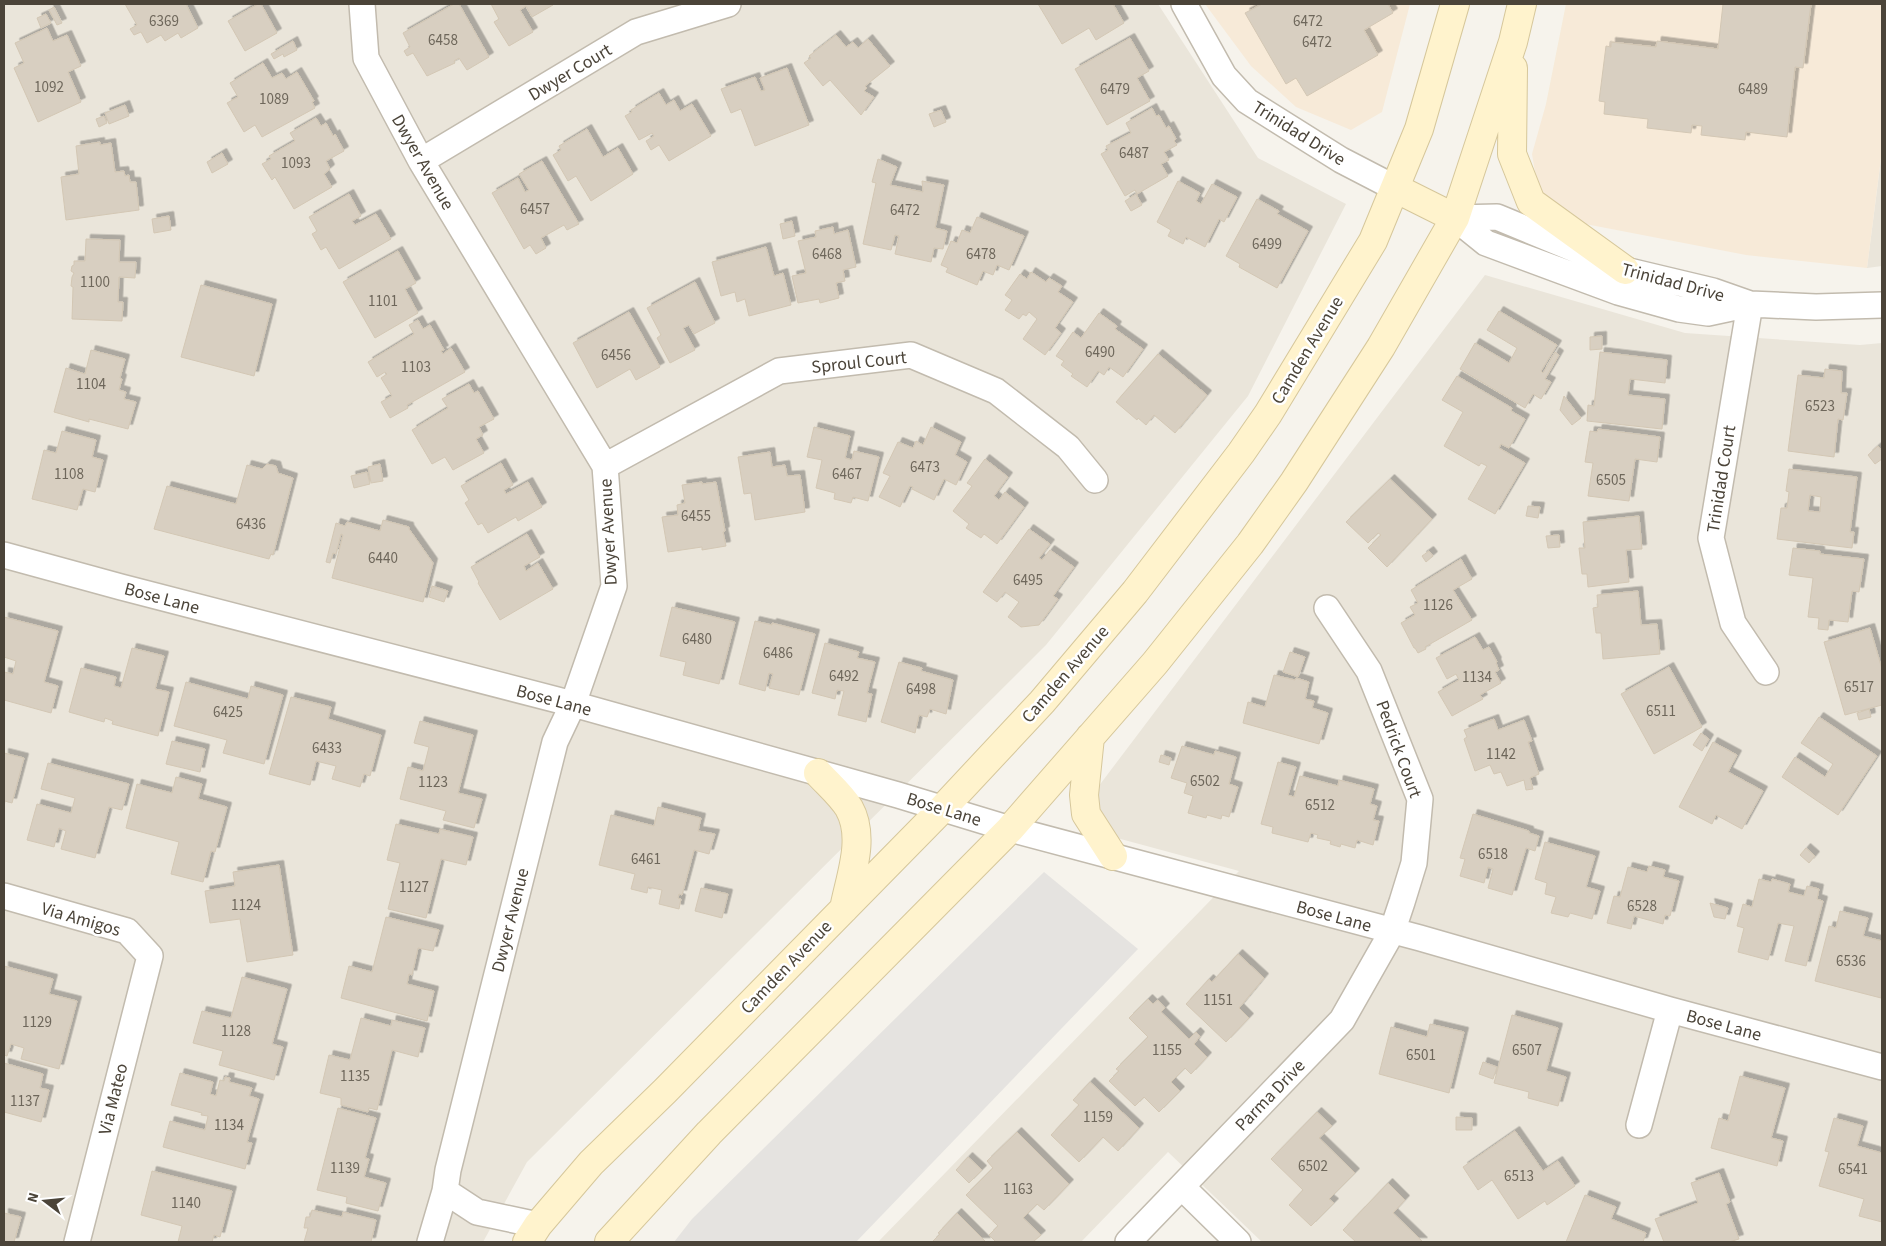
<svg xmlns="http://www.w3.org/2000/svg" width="1886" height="1246" viewBox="0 0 1886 1246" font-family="'Source Sans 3',sans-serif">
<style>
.residential{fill:#eae5da}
.commercial{fill:#f7ead8}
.parking{fill:#e5e3e0}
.building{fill:#d8cfc1;stroke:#d3c7b4;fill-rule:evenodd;filter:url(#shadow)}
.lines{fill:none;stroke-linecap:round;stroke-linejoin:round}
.minor-casing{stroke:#c2bbae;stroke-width:28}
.secondary-casing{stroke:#d6c79b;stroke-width:30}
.minor{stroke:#fff;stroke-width:25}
.secondary{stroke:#fff3cd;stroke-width:28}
.labels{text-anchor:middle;stroke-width:5;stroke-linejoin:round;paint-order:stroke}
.number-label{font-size:15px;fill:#6e675b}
.street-label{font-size:18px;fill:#4b4439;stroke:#fff}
</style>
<defs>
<filter id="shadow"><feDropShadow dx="4.5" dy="-4.5" stdDeviation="0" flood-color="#0004"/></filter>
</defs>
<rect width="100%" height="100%" fill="#f6f3ec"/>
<path class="residential" d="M4,4H1158L1258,158L1346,204L1248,396L1046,645L527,1162L483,1242H4Z
M1882,151V266L1867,268Z
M1485,275L1685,333L1860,345L1882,343V1242H1262L1168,1152L1081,1242H878L1239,871L1117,838L1092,795Z"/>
<path class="commercial" d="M1205,4H1410L1382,112L1351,130L1296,107L1251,66Z
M1566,4H1882V150L1867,268L1746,255L1575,222L1539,196L1532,154L1546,104Z"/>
<path class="parking" d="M1044,872L1138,949L856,1242H674L692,1219Z"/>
<path class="building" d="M125,4H186L198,28L181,38L178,33L165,41L161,35L147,43L141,32L134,35L130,29L137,25Z
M258,4H261L277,33L245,51L228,21Z
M454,4H459L489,57L467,70L459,58L454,61L455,63L427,76L413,53L407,56L404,51L410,47L403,33Z
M491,4H553V5L532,17L526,6L520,10L533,32L509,46L494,22L499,19Z
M1038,4H1113L1124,23L1096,40L1089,28L1062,44Z
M1262,4H1388L1393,13L1364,30L1378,55L1307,96L1296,78L1286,84L1245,13Z
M1723,4H1811L1803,68L1795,67L1787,137L1746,132L1745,140L1701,135L1702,126L1692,125L1691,133L1647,128L1648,119L1604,114L1605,102L1599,101L1606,46L1611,47V42L1656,47L1657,41L1718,49Z
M54,7L62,23L57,25L49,10Z
M46,14L51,23L41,28L37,18Z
M47,28L53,41L67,35L81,66L68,72L81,102L38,122L14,68L24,63L15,43Z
M836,35L846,47L853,42L858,48L868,39L890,66L865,86L867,88L864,91L874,97L861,115L830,80L823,86L804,63L811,58L809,56Z
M1130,38L1149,71L1137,78L1150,101L1107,125L1075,69Z
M293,41L297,50L284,57L283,54L274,59L271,54Z
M263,63L272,78L282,73L286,79L297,72L314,101L312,102L315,108L262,137L255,125L244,132L227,103L238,97L230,83Z
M787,68L809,125L755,146L741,109L731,113L721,89L755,77L761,91L765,90L760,78Z
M659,93L666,105L674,100L680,111L692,104L711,136L669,161L659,145L651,150L646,141L654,136L652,133L639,140L625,116L632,112L631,110Z
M125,105L129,116L109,124L105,113Z
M1152,108L1156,116L1159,115L1166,128L1169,126L1176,139L1174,141L1177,145L1164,152L1169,160L1161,164L1168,176L1137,194L1135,190L1125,196L1101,154L1108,150L1106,146L1131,133L1126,123Z
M941,110L946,122L934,127L929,114Z
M104,116L107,123L99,127L96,119Z
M316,118L321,126L326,123L333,136L335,134L344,151L326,161L330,169L324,174L332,187L294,209L275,177L272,180L262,164L271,159L269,156L295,141L290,133Z
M587,129L603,157L618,148L633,174L591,201L576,176L568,181L553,155L561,150L559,146Z
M100,142V145L111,143L115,172L124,171L125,176L129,175L130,182H136L139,210L66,220L61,177L79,174L76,146Z
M222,153L228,164L212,173L207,162Z
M878,159L897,167L890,185L923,192L922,181L944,185L935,228L947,231L943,249L934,248L931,262L895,254L899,236L895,235L891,250L863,244L876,183L872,182Z
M542,161L579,224L567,230L564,225L541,238L546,248L536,254L530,245L524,249L492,193L518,178L525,192L529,190L519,174Z
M1178,181L1200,193L1196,201L1201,204L1212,184L1237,197L1224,222L1219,219L1205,247L1186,237L1183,244L1168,236L1171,230L1157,222Z
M349,194L361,216L352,221L355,225L376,214L391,239L339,269L326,247L321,250L312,234L317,231L309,217Z
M1136,194L1142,205L1131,211L1125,201Z
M1257,199L1279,211L1277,214L1308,231L1277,288L1239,267L1240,264L1226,256Z
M169,216L171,230L154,233L152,219Z
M977,217L1024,236L1009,270L997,265L993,275L983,271L977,285L946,272L948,268L941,265L951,241L957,243L962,230L970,233Z
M792,221L795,236L783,239L780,224Z
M833,227L834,234L848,230L856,267L843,270L845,281L836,283L839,298L820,303L819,299L798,303L792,276L806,273L798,241L816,237L815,231Z
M86,239L120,240L119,262H136L135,278L119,277L118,302H123L122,321L72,319L73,287L71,286L72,277L74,273L71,271L72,266L74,265V261H85Z
M766,247L774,276L783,273L791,305L749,316L745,299L737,302L735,292L721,296L712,262Z
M398,251L416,283L405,289L418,313L375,338L343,282Z
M1031,272L1046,282L1049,278L1062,286L1058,292L1073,302L1055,328L1061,333L1045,355L1023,339L1037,319L1029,312L1026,316L1023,314L1019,319L1005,310L1012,300L1005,295L1020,274L1027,279Z
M695,282L715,323L694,334L689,325L683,328L695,350L670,363L657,338L661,335L647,308Z
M201,285L272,304L254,376L181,357Z
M1499,311L1557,345L1541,371L1543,373L1555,352L1559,355L1545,379L1551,382L1541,399L1533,394L1525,408L1460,369L1475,343L1509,363L1517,348L1487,330Z
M629,312L660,367L636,380L630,369L597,388L573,343Z
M1099,313L1117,326L1115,329L1143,349L1123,377L1109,367L1104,375L1098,371L1087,387L1071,376L1073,374L1061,365L1064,361L1056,356L1073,332L1081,338Z
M418,320L423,329L430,325L444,350L441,351L443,354L451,348L465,372L407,405L408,408L390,418L381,402L392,396L381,378L387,374L385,372L377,377L368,362L414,334L409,325Z
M1602,336V349L1590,350V337Z
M91,350L125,359L120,378L122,379L119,390L126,392L124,399L136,402L128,429L89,419V422L54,412L66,368L85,374Z
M1600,352L1667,360L1665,383L1630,379L1628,395L1665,399L1662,429L1587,421L1588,405L1594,406Z
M1158,354L1207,395L1175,433L1154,415L1146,425L1138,418L1137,420L1116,402Z
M1825,369L1842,371L1841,393H1847L1843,420L1838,419L1834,457L1788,451L1798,375L1824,378Z
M1457,376L1512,408L1511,411L1525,419L1509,448L1501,444L1499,448L1525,463L1495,514L1468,499L1487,466L1481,463L1479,466L1444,446L1463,412L1442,400Z
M469,384L474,393L478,391L494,419L479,427L483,435L476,439L484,453L453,470L445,457L432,464L412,430L448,408L442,399Z
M1564,396L1581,418L1572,425L1560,410Z
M814,427L850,436L845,458L852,460L854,451L879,457L868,501L853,497L851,503L834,499L835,493L816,488L822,460L807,457Z
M931,427L961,442L955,455L967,462L956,485L944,479L934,500L912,489L913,487L910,486L900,507L879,497L890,476L883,473L898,442L913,448L916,441L923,445Z
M1598,429L1660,437L1657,462L1635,459L1629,501L1588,496L1593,463L1585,462L1590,431L1597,432Z
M62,431L96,440L92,457L103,460L95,492L83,489L77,510L32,499L44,450L56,453Z
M1878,446L1882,451V459L1875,464L1868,455Z
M770,452L772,467L785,465L787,476L800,475L805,512L755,520L751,493L744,494L738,457Z
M985,459L1008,477L994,496L999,500L1005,492L1024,507L997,544L984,534L981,538L966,528L969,524L953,511L972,486L967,483Z
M501,463L513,485L504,490L506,494L528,482L542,507L518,521L516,517L488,533L482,523L478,525L465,503L469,500L461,486Z
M267,464L276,466L278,473L293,478L273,555L271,554L269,559L154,529L167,486L236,504L247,465L262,469Z
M380,464L383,481L371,483L368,467Z
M1789,469L1857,477L1850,532H1854L1852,548L1777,539L1781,508H1787L1789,492L1786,491ZM1810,495L1821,497L1820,512L1808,511Z
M367,472L370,484L354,488L351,476Z
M1390,479L1432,519L1387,567L1368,548L1381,535L1378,533L1368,543L1346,522Z
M702,482V484L716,482L725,531L723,532L726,546L702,550V547L668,552L662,517L678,515L677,505L685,503L682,485Z
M1528,506L1540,507L1538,518L1526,516Z
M1639,516L1642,549L1626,550L1629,582L1588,587L1587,574H1582L1579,548H1585L1583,522Z
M383,520L409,527V529L433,563L423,602L332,578L343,535L341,534L336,554L333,553L330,563L326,562L336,523L345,526L347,522L380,531Z
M1029,529L1050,544L1039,558L1042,560L1050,550L1074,567L1053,596L1058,599L1039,625L1021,627L1008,617L1019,602L1005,592L997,602L983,592Z
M527,534L540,557L524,566L526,571L538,563L553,589L500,620L478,583L479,582L471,567Z
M1559,535L1560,547L1548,548L1546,536Z
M1793,548L1820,551V554L1864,559L1859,592L1852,591L1848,622L1829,620L1828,630L1818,629L1819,618L1808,617L1813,578L1789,575Z
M1429,551L1433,556L1426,562L1422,556Z
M1461,559L1472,579L1453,590L1472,620L1425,647L1426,649L1418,653L1415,648H1414L1401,623L1415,615L1410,607L1418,603L1411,590Z
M432,586L448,591L444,602L429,597Z
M1638,591L1641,625L1657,624L1660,654L1603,659L1601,633H1596L1593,608L1598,607L1597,595Z
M672,607L735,622L719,684L683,675L686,662L660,656Z
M4,617L58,631L44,682L58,686L51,713L4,700V672L13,674L16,661L4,657Z
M755,621L772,625V623L815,634L799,695L769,688L773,674L769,673L765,691L739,684Z
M1870,628L1882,669V705L1845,715L1824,642Z
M1475,637L1483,650L1489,647L1497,662L1496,663L1499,670L1495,672L1501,683L1480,695L1483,699L1452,716L1438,692L1459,680L1456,674L1447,679L1436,658Z
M825,643L859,652L857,658L875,662L867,693L872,694L866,722L838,715L844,691L837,690L835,699L812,693Z
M132,648L164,656L155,689L169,692L158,736L112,724L113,721L105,718L104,722L69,712L81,668L116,677L114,686L121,688Z
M1290,652L1305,657L1298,677L1283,672Z
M899,662L922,668L921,671L953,680L946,714L930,709L927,717L919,715L915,733L881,722Z
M1669,667L1702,727L1654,754L1621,694Z
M1274,675L1295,680L1296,678L1309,682L1305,699L1314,701L1312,708L1328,713L1319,744L1243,723L1248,702L1265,707Z
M186,682L248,699L251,686L283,695L264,764L223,753L227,740L174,726Z
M291,697L331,707L328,719L381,735L370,776L364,774L360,787L332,779L336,766L316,761L310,785L269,774Z
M1869,709L1871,717L1859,720L1857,713Z
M1819,717L1877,756L1838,815L1782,777L1795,757L1825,777L1833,764L1801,743Z
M1494,719L1498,730L1524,720L1532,741L1528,742L1539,774L1530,778L1533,789L1526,790L1524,780L1507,786L1501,772L1494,774L1490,765L1475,771L1464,739L1467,737L1464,730Z
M420,721L473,735L458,793L482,799L474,828L443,820L446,811L400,799L408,767L423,771L429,747L414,743Z
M1701,733L1709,739L1702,751L1693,745Z
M172,741L205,749L200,772L166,764Z
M1713,742L1737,755L1728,772L1763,791L1742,829L1716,815L1712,824L1679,807Z
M1182,746L1214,755L1215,751L1236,757L1229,784L1238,787L1229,817L1222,815L1221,819L1207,815L1206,818L1188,813L1193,796L1184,793L1187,783L1171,778Z
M4,753L24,758L12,803L5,801L4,807Z
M1161,755L1171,758L1169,765L1159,762Z
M1278,762L1296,767L1288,795L1294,797L1300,776L1338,786L1339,780L1374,789L1370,804L1377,806L1373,820L1379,821L1373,845L1357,840L1355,848L1341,844L1340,847L1330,844L1331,841L1317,838L1318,835L1311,833L1308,842L1272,833L1273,827L1261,824Z
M48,763L129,784L122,810L109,807L95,858L61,849L66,831L59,828L54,847L27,840L37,804L71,813L75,798L41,789Z
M176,777L202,784L198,799L227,807L215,852L211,851L203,882L171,874L179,842L126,828L137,784L172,793Z
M658,807L701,818L698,831L715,834L709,854L694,850L682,895L679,894L678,898L681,899L679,909L659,904L662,890L648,887L647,893L631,889L635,874L599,865L611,815L654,826Z
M1473,814L1529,831V833L1539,836L1535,851L1526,848L1512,895L1488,888L1493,869L1488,867L1484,883L1460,876L1465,859L1460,858Z
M396,824L439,834L440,829L473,837L466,865L441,859L426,918L388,909L400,863L387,860Z
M1545,842L1595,856L1586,887L1600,891L1592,919L1570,913L1568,917L1551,913L1556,897L1545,894L1547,883L1535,879Z
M1806,848L1815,856L1809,863L1800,855Z
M279,865L293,955L247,962L240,919L210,923L205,891L235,886L233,872Z
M1649,866L1665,870L1663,877L1679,881L1670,916L1665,915L1663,924L1634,916L1631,929L1607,923L1614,896L1620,897L1628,867L1647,872Z
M1759,879L1771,882L1772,879L1790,884L1788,892L1804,896L1807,886L1819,889L1817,899L1823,901L1806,966L1785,961L1794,926L1778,923L1768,960L1738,952L1744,928L1737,926L1743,904L1752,907Z
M701,888L728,894L722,918L695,911Z
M1710,903L1728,908L1725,919L1714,917Z
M1840,911L1868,918L1863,936L1882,941V992L1881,998L1815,981L1829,926L1836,928Z
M386,917L439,930L433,951L418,948L412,975L409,974L407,984L434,991L427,1021L341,998L349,966L372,972Z
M1238,954L1264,978L1239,1008L1249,1018L1226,1042L1186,1004L1209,979L1212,982Z
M4,966L53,979L49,994L77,1001L59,1069L21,1059L24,1048L11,1044L7,1056L4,1055Z
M242,977L287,989L272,1044L283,1047L274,1080L219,1065L223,1051L193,1043L202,1011L231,1018Z
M1148,999L1153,1004L1158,1000L1165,1008L1161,1012L1189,1039L1196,1032L1200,1036L1194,1044L1207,1057L1191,1074L1185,1068L1171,1082L1180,1091L1159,1112L1144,1097L1135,1106L1109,1081L1119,1071L1116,1069L1148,1037L1129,1018Z
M1512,1015L1558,1028L1546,1071L1566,1077L1558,1106L1528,1098L1529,1092L1494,1083Z
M361,1018L391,1026L392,1020L425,1028L418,1057L392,1050L377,1110L369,1108L368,1112L341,1105V1098L320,1093L329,1055L350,1060Z
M1430,1024L1464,1032L1449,1093L1379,1074L1391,1027L1427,1037Z
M1483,1062L1497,1067L1493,1079L1479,1074Z
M4,1063L43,1074L40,1088L49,1090L41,1122L4,1112Z
M180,1073L213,1082L210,1094L216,1096L220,1080L224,1081L225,1077L230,1078L229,1082L252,1088L249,1096L259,1099L247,1142L252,1143L245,1169L163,1147L170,1121L205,1130L208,1116L201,1115L202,1113L171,1105Z
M1740,1076L1785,1088L1771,1138L1783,1141L1777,1166L1711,1148L1719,1118L1728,1121Z
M1090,1082L1139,1128L1118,1151L1103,1137L1079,1162L1051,1135L1079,1105L1073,1100Z
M338,1108L376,1118L365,1158L369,1159L364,1177L386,1183L378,1211L346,1203L347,1197L317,1190Z
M1317,1112L1332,1126L1319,1138L1355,1173L1329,1199L1334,1203L1311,1226L1289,1205L1303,1190L1271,1159Z
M1456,1117L1472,1118V1130H1456Z
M1834,1118L1863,1126L1857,1146L1882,1153V1222L1859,1216L1864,1199L1819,1186L1829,1152L1825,1151Z
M1515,1131L1543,1171L1558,1161L1575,1186L1547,1205L1545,1201L1518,1219L1492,1180L1478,1190L1463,1167Z
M1017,1132L1069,1184L1044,1210L1037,1204L1023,1218L1041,1235L1033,1242H996L989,1235L998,1226L966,1195L993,1168L987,1161Z
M968,1157L982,1170L969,1183L956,1170Z
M152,1171L232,1191L220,1237L214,1235L212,1242H178L182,1226L141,1215Z
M1719,1173L1730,1202L1726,1204L1739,1239L1729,1242H1664L1655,1219L1698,1203L1691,1183Z
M1388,1183L1405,1200L1393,1213L1423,1242H1356L1343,1230Z
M1585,1195L1616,1207L1611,1219L1646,1233L1643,1242H1566Z
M312,1210L342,1217L343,1212L376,1220L371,1242H304L308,1228H304L306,1217H310Z
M4,1213L21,1217L14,1242H4Z
M957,1213L986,1242H932L940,1234L938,1233Z"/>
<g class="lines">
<g class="minor-casing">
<path id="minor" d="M362,4L366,58L421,161L605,466L614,586L573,704L555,742L448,1170L445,1191L430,1242
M1184,4L1224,76L1247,101L1341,160L1395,188
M421,161L636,32L728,4
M1455,218L1486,243L1618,292L1679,309L1708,313L1750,304L1816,307L1882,305
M1455,218L1497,217L1625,270L1713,291L1750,304
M1750,304L1711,538L1733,623L1766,672
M605,466L779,371L911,355L996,391L1068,447L1095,480
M4,555L121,587L573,704L898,795L1010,829L1420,938L1670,1010L1882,1067
M4,896L127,931L150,956L77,1242
M1639,1125L1670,1010
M1182,1187L1238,1242
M445,1191L477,1212L538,1225
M1128,1242L1342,1020L1392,932L1402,902L1414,863L1420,799L1369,671L1327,608"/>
</g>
<g class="secondary-casing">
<path id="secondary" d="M1513,68L1512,154L1531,202L1625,270
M1395,188L1455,218
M1090,737L1084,795L1086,814L1113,856
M818,773C828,784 841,795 849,808C866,838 850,877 844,909
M527,1242L538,1225L591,1163L665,1091L943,808L1042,702L1135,592L1241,453L1268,414L1373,241L1419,129L1455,4
M609,1242L709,1133L1010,829L1155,663L1250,544L1294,482L1381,347L1455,218L1513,42L1522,4"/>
</g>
<use href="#minor" class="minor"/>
<use href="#secondary" class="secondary"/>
</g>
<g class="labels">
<g class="number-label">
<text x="164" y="26">6369</text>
<text x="1308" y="26">6472</text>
<text x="443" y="45">6458</text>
<text x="1317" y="47">6472</text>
<text x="49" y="92">1092</text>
<text x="1115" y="94">6479</text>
<text x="1753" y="94">6489</text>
<text x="274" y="104">1089</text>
<text x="1134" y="158">6487</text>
<text x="296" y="168">1093</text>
<text x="535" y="214">6457</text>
<text x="905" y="215">6472</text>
<text x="1267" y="249">6499</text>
<text x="827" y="259">6468</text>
<text x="981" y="259">6478</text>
<text x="95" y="287">1100</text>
<text x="383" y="306">1101</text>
<text x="1100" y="357">6490</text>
<text x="616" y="360">6456</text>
<text x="416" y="372">1103</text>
<text x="91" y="389">1104</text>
<text x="1820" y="411">6523</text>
<text x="925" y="472">6473</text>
<text x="69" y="479">1108</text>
<text x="847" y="479">6467</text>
<text x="1611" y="485">6505</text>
<text x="696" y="521">6455</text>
<text x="251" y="529">6436</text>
<text x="383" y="563">6440</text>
<text x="1028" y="585">6495</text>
<text x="1438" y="610">1126</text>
<text x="697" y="644">6480</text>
<text x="778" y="658">6486</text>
<text x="844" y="681">6492</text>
<text x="1477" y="682">1134</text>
<text x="1859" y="692">6517</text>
<text x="921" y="694">6498</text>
<text x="1661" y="716">6511</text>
<text x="228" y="717">6425</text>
<text x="327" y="753">6433</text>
<text x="1501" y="759">1142</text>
<text x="1205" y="786">6502</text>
<text x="433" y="787">1123</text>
<text x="1320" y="810">6512</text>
<text x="1493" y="859">6518</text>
<text x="646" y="864">6461</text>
<text x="414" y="892">1127</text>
<text x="246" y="910">1124</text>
<text x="1642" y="911">6528</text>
<text x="1851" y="966">6536</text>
<text x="1218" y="1005">1151</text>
<text x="37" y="1027">1129</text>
<text x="236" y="1036">1128</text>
<text x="1167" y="1055">1155</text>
<text x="1527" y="1055">6507</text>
<text x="1421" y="1060">6501</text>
<text x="355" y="1081">1135</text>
<text x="25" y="1106">1137</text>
<text x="1098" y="1122">1159</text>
<text x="229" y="1130">1134</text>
<text x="1313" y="1171">6502</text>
<text x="345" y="1173">1139</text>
<text x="1853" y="1174">6541</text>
<text x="1519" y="1181">6513</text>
<text x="1018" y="1194">1163</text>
<text x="186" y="1208">1140</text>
</g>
<g class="street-label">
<text transform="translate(570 72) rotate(-31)" y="6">Dwyer Court</text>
<text transform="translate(1299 133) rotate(32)" y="6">Trinidad Drive</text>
<text transform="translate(423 162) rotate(60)" y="6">Dwyer Avenue</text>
<text transform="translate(1673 282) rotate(15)" y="6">Trinidad Drive</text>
<text transform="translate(1307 350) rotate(-59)" y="6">Camden Avenue</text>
<text transform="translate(859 362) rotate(-6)" y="6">Sproul Court</text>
<text transform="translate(1721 479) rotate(-81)" y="6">Trinidad Court</text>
<text transform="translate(608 532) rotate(-93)" y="6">Dwyer Avenue</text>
<text transform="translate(162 598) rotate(15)" y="6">Bose Lane</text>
<text transform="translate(1065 674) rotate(-49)" y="6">Camden Avenue</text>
<text transform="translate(554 700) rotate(15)" y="6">Bose Lane</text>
<text transform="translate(1399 749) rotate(70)" y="6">Pedrick Court</text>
<text transform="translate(944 809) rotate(17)" y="6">Bose Lane</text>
<text transform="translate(1334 916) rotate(15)" y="6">Bose Lane</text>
<text transform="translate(81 919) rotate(16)" y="6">Via Amigos</text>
<text transform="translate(510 920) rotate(-76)" y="6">Dwyer Avenue</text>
<text transform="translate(786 967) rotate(-46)" y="6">Camden Avenue</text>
<text transform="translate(1724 1025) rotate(15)" y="6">Bose Lane</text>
<text transform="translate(1270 1095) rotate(-46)" y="6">Parma Drive</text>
<text transform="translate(113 1099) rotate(-76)" y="6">Via Mateo</text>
</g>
</g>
<rect width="1886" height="1246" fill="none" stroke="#4b4439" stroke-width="10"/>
<g transform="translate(45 1201) rotate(286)" stroke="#ffffff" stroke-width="4" paint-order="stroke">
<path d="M0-4L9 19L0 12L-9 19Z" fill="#4b4439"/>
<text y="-8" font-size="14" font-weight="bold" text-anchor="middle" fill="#4b4439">N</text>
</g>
</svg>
